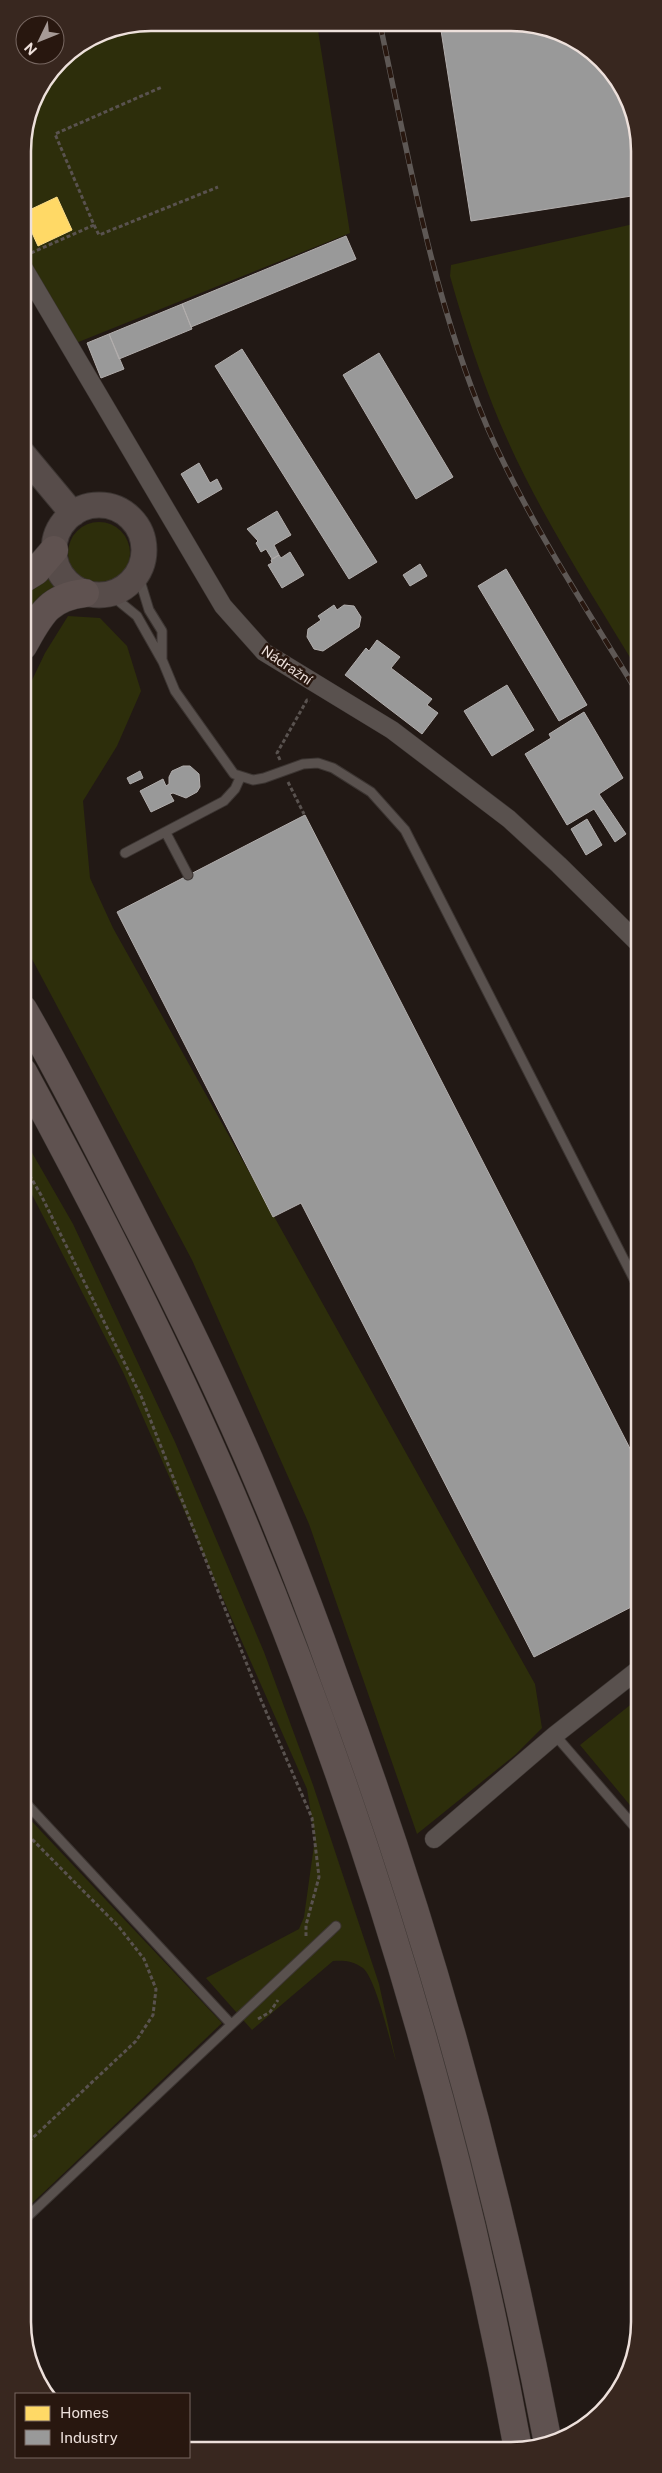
<svg xmlns="http://www.w3.org/2000/svg" width="662" height="2473" viewBox="0 0 662 2473" font-family="'Public Sans',sans-serif">
<style>
.green{fill:#2d2e0b}
.homes{fill:#ffd966;stroke:#fadb89}
.industry{fill:#999;stroke:#b2aead}
.lines{fill:none;stroke-linecap:round;stroke-linejoin:round}
.lane-casing{stroke:#3c3532;stroke-width:11}
.street-casing{stroke:#3c3532;stroke-width:19}
.secondary-casing{stroke:#3c3532;stroke-width:27}
.highway-casing{stroke:#3c3532;stroke-width:29}
.path{stroke:#59524f;stroke-width:3;stroke-dasharray:4 2.5;stroke-linecap:butt}
.lane{stroke:#59514e;stroke-width:9}
.street{stroke:#59514e;stroke-width:18}
.secondary{stroke:#574c4a;stroke-width:25}
.highway{stroke:#5f5250;stroke-width:28}
.rail-casing{stroke:#5e5855;stroke-width:5.5}
.rail{stroke:#28170f;stroke-width:4;stroke-dasharray:11;stroke-linecap:butt}
.labels{text-anchor:middle;stroke-width:5;stroke-linejoin:round;paint-order:stroke}
.street-label{font-size:14px;fill:#ede0db;stroke:#28170f}
.rim{fill:none;stroke:#ede0db;stroke-width:2.5}
</style>
<rect width="100%" height="100%" fill="#221915"/>
<path class="green" d="M151,23L317,24L350,233L76,343L23,252V143L32,102L60,60L102,32Z
M638,223L639,672C590,591 537,510 500,423C480,375 464,326 450,276L451,265Z
M68 553a31 31 0 1 1 62 0a31 31 0 1 1-62 0Z
M48,578L56,589L37,603L23,618V594Z
M68,616L100,618L127,646L141,691L117,746L83,801L90,878L113,928L535,1684L542,1728L515,1755L417,1834L309,1524L192,1260L23,942V699L45,653Z
M23,1137L73,1224L175,1442L264,1652L313,1785L379,1984L396,2061C390,2042 376,1979 363,1968C353,1961 344,1960 333,1961L252,2030L206,1978L299,1929L304,1917L315,1838L307,1789L123,1372L23,1177Z
M639,1698V1816L580,1745Z
M23,1812L222,2023L24,2211Z"/>
<path class="homes" d="M57,197L72,230L38,246L23,213Z"/>
<path class="industry" d="M440,24L536,25L602,60L626,95L638,134V195L471,221Z
M346,236L356,259L191,327L182,304Z
M182,304L192,329L119,359L109,334Z
M109,334L124,369L101,378L87,343Z
M242,349L377,562L349,579L215,366Z
M379,353L453,477L416,499L343,375Z
M199,463L210,483L217,479L222,489L198,503L181,474Z
M277,511L291,535L274,545L279,555L272,559L266,549L261,552L256,543L258,541L247,529Z
M290,552L304,575L282,588L268,565L272,563L271,560L279,555L281,558Z
M420,564L427,576L410,586L403,575Z
M506,569L587,705L559,721L478,586Z
M334,605L337,610L344,605L354,606L361,617L359,627L323,651L314,649L307,637L308,629L321,620L318,616Z
M377,640L400,657L391,668L432,699L427,705L438,713L422,734L345,675L366,648L369,651Z
M507,685L534,730L492,756L464,711Z
M584,712L623,778L599,794L626,834L615,842L594,809L567,825L525,754L551,738L549,734Z
M183,766H190L199,774L200,787L197,792L186,798L173,793L170,794L174,801L151,812L140,791L163,779L166,786L169,784V777L172,771Z
M140,771L143,778L130,784L127,778Z
M305,815L639,1466V1603L534,1657L301,1203L273,1217L117,912Z
M587,819L602,845L586,855L571,829Z"/>
<g class="lines">
<g class="lane-casing">
<path id="lane" d="M138,574L149,610L162,631V660
M110,594L137,616L163,662L175,691L234,774L253,780L264,778L303,764L318,763L333,768L371,792L405,830L639,1289
M166,833L188,875
M125,853L224,801L235,789L240,778
M555,1735L639,1832
M23,1800L231,2024
M24,2220L336,1926"/>
</g>
<g class="street-casing">
<path id="street" d="M23,267L223,606L264,652L392,730L509,819L559,865L639,944
M434,1839L555,1735L639,1669"/>
</g>
<g class="secondary-casing">
<path id="secondary" d="M23,454L73,514
M54 550a45 45 0 1 1 90 0a45 45 0 1 1-90 0Z"/>
</g>
<g class="highway-casing">
<path id="highway" d="M23,579L36,571L54,550
M23,646C40,616 48,597 85,593
M23,1009C64,1080 101,1154 138,1227C180,1309 221,1393 257,1478C285,1544 311,1611 335,1679C428,1928 498,2181 548,2443
M23,1072C97,1208 168,1347 229,1489C360,1797 458,2120 518,2449"/>
</g>
<path class="path" d="M94,225L99,235L218,187
M31,253L94,225L55,134L162,87
M280,760L277,753L307,700L310,701
M288,782L304,814
M23,1164L41,1195L141,1396L261,1700L312,1818L319,1877L306,1925V1936
M23,1830L119,1927L144,1959L156,1989L153,2015L136,2041L24,2146
M258,2019L270,2012L278,2000"/>
<use href="#lane" class="lane"/>
<use href="#street" class="street"/>
<use href="#secondary" class="secondary"/>
<use href="#highway" class="highway"/>
<g class="rail-casing">
<path id="rail" d="M380,24C409,160 433,300 488,429C529,522 586,608 639,695"/>
</g>
<use href="#rail" class="rail"/>
</g>
<g class="labels">
<g class="street-label">
<text transform="translate(287 665) rotate(34)" y="5">Nádražní</text>
</g>
</g>
<path d="M0 0H662V2473H0ZM151 31H511A120 120 0 0 1 631 151V2322A120 120 0 0 1 511 2442H151A120 120 0 0 1 31 2322V151A120 120 0 0 1 151 31Z" fill="#38271f" fill-rule="evenodd"/>
<path class="rim" d="M151 31H511A120 120 0 0 1 631 151V2322A120 120 0 0 1 511 2442H151A120 120 0 0 1 31 2322V151A120 120 0 0 1 151 31Z"/>
<rect x="15" y="2393" width="175" height="65" fill="#28170f" stroke="#776761"/>
<rect x="25" y="2406" width="25" height="15" fill="#ffd966" stroke="#776761"/>
<text x="60" y="2418" font-size="15" fill="#ede0db">Homes</text>
<rect x="25" y="2430" width="25" height="15" fill="#999999" stroke="#776761"/>
<text x="60" y="2443" font-size="15" fill="#ede0db">Industry</text>
<g transform="translate(40 40) rotate(227)"><circle r="24" fill="#28170f" stroke="#776761"/>
<path d="M0-4L9 19L0 12L-9 19Z" fill="#a69a96"/>
<text y="-8" font-size="14" font-weight="bold" text-anchor="middle" fill="#ede0db">N</text>
</g>
</svg>
